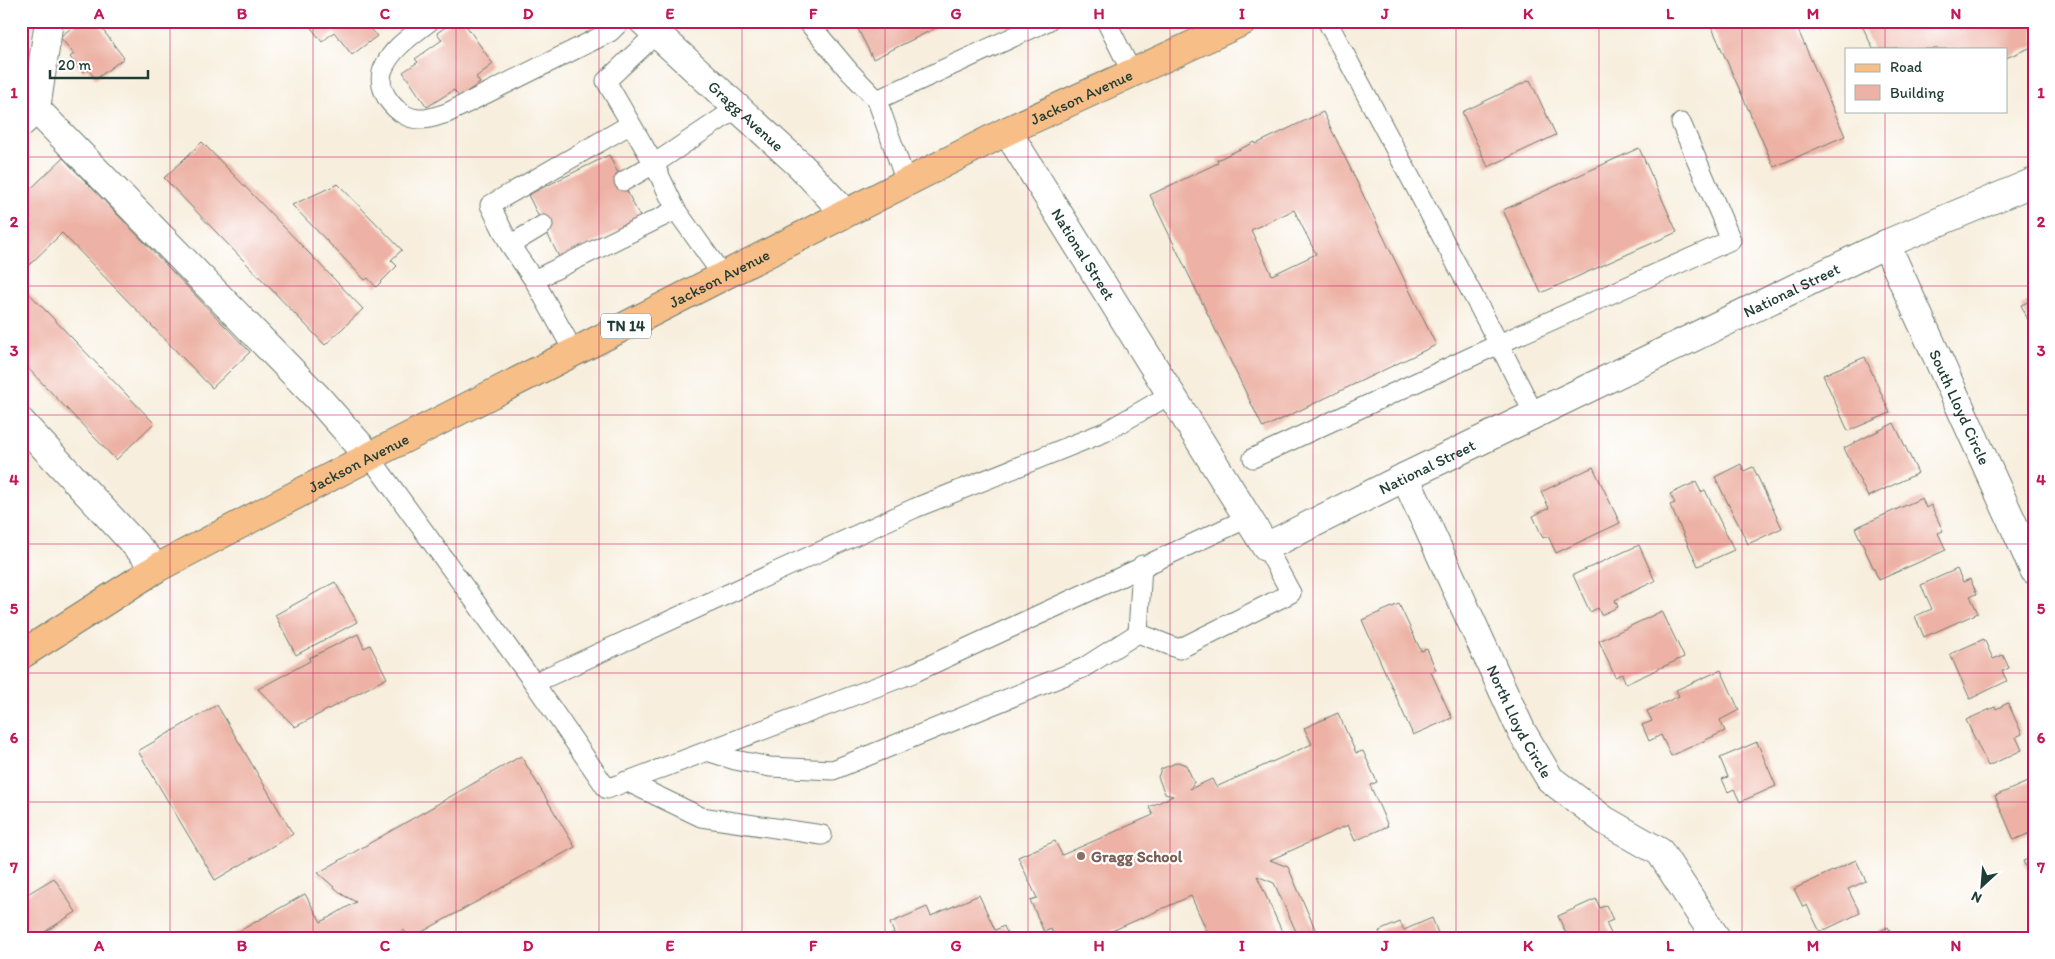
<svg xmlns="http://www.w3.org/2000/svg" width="2055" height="959" viewBox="0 0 2055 959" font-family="Itim,sans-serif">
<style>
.building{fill:#edb2a5;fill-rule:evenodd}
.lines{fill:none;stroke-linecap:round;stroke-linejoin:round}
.service-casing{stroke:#6b7b6f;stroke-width:21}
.minor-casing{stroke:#6b7b6f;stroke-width:30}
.primary-casing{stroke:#6b7b6f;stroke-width:30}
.service{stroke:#fff;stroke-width:19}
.minor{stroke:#fff;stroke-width:28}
.primary{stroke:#f7be88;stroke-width:28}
.grid{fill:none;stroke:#c2185b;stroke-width:1;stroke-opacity:0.55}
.education-dot{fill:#8d6e63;stroke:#fff;stroke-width:2}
.labels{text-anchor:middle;stroke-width:4.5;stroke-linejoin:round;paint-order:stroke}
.shield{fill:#fff;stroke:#627771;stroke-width:1}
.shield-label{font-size:15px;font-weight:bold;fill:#1f3d34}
.street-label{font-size:16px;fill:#1f3d34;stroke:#fff}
.education-label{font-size:16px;font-weight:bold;fill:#785e54;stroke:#fff;text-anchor:start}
.neatline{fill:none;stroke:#c2185b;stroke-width:2}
.grid-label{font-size:16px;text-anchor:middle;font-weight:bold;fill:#c2185b}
</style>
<rect width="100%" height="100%" fill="#fff"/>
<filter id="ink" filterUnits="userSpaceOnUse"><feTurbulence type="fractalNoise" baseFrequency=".02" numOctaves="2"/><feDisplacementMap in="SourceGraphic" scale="10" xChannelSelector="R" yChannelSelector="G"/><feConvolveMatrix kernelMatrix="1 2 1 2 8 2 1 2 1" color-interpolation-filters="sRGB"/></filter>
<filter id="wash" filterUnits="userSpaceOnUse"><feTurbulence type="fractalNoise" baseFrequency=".0096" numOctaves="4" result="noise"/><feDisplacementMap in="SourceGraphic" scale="20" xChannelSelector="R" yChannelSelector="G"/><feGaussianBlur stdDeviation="1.12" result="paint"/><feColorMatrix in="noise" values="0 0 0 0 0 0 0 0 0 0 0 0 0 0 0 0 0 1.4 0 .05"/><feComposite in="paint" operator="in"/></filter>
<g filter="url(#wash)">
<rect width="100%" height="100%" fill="#f7eedd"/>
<g id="blocks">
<path class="building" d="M80,21H96L124,58L96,79L87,69L83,72L70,57L74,54L60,37Z
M313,21H365L377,36L352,55L334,32L322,42L309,25Z
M454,21H463L493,64L476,77L480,83L459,97L454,90L427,107L403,72L418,62L415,59L442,40L437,33Z
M854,21H950L873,59Z
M1709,21H1794L1845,136L1774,167Z
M1860,21H2034V46L2006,58V49H1873Z
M1530,80L1556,135L1488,167L1462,112Z
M1323,112L1436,345L1263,428L1150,195L1218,163L1217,160L1255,142L1256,144ZM1294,210L1316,254L1272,275L1251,230Z
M202,142L363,309L325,345L164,178Z
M1639,148L1677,232L1541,293L1503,210Z
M609,155L641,219L560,259L528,195Z
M63,158L250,352L212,388L62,233L21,273V198Z
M338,184L402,250L391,260L397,266L376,287L368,278L365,280L292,205Z
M21,285L154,423L116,460L21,361Z
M2034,296V317L2028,320L2021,305L2030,301L2028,298Z
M1865,357L1890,413L1848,431L1823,375Z
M1894,423L1918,473L1868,497L1844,448Z
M1741,464L1744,471L1753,467L1782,528L1748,544L1715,477Z
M1593,467L1620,523L1556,553L1548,536L1543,538L1533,516L1549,508L1541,492Z
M1696,482L1701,492L1705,490L1734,550L1698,566L1670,505L1675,503L1670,494Z
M1922,498L1926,508L1931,505L1943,531L1938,533L1946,550L1879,580L1855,528Z
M1639,545L1655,581L1615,600L1618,607L1601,615L1598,608L1590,612L1573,575Z
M1957,569L1963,582L1970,579L1977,594L1970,596L1978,613L1924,637L1915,616L1932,609L1921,585Z
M335,582L357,622L296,655L275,615Z
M1399,604L1421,651L1427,649L1436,670L1431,672L1452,718L1413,735L1362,620Z
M1662,611L1684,657L1626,684L1622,674L1615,677L1599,641Z
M358,634L364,648L370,645L387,678L295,727L258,689L310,661L309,658Z
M1984,639L1993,659L2003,655L2009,668L2002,671L2007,681L1970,699L1950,654Z
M1721,670L1739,710L1720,720L1725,731L1671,756L1661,735L1649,741L1642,725L1652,721L1647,711L1679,696L1676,690Z
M2008,703L2022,734L2016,737L2022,750L1988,766L1966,720L1995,707L1996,709Z
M217,705L293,834L215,880L138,751Z
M1338,713L1356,753L1363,751L1377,782L1370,785L1388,826L1355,841L1348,825L1270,860L1288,867L1319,938H1299L1274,883L1257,876L1285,938H1210L1191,896L1096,938H1055L1051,929L1044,932L1030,900L1037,898L1018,857L1055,841L1062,855L1153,815L1149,807L1173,796L1165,794L1158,777L1161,769L1178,762L1186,765L1194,782L1190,789L1212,779L1216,787L1312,744L1304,728Z
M1757,742L1776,786L1740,802L1734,789L1728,792L1722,779L1728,777L1720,758Z
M521,756L575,847L413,937L403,930L391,938H227L305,894L321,922L356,902L343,895L318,873Z
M2032,780L2034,785V831L2014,840L1995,796Z
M2034,857V885L2023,861Z
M1856,860L1866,881L1848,889L1860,913L1820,932L1807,905L1803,907L1794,889Z
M54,878L76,912L35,938H21V898Z
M979,895L995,930L1004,926L1009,938H883L894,933L890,923L927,907L931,916Z
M1596,899L1600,908L1606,905L1613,920L1606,923L1613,938H1568L1558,916Z
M1432,918L1440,938H1382L1379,931L1400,922L1404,930Z
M1888,927L1894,938H1865Z"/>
</g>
</g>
<g filter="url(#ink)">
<use href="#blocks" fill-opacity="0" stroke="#6b7b6f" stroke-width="1"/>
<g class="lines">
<g class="service-casing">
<path id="service" d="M430,21C413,35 393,47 384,67C373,89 397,119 420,119C428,120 439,115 447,113L610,32L621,21
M807,21L849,71L877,100L906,182
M1106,21L1132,73
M1327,21L1499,344L1534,414
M877,100L1048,21
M631,124L606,81L657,33
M624,181L654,164L631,124L490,205L510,245L534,280L676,210L654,164L737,108
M676,210L723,276
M510,245L543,225
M534,280L574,352
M370,457L534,683L607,789L913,673L1248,518
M1253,458L1499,344L1731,240L1681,123
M1138,633L1179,649L1291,593L1266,547
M1138,633L1142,565
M534,683L915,508L1105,432L1171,394
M707,751L735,760L770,767L833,770L1083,668L1138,633
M626,781L701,817L822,835"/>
</g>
<g class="minor-casing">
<g id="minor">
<path id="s1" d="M643,21L801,166L845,213"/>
<path d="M36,109L49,21"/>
<path d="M21,123L36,109L317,397L370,457"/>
<path id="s2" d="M1007,131L1266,547L1405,477L1886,244L2034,182"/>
<path id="s3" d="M1886,244L2034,570"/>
<path d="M21,422L157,568"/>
<path id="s4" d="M1405,477L1522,732L1550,779L1604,820L1660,852L1716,938"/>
</g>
</g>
<g class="primary-casing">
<g id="primary">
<path id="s5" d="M21,655L157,568L353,465L1007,131L1244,21"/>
</g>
</g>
<use href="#service" class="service"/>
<use href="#minor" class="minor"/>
<use href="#primary" class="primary"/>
</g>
</g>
<path class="grid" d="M170,21V938M313,21V938M456,21V938M599,21V938M742,21V938M885,21V938M1028,21V938M1170,21V938M1313,21V938M1456,21V938M1599,21V938M1742,21V938M1885,21V49M1885,111V938M21,157H2034M21,286H2034M21,415H2034M21,544H2034M21,673H2034M21,802H2034"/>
<circle class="education-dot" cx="1081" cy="856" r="5"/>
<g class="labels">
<rect class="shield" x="601" y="313.5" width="50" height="25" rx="4"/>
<g class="shield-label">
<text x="626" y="331">TN 14</text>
</g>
<g class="street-label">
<text dy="6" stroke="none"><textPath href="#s5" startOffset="1199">Jackson Avenue</textPath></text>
<text dy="6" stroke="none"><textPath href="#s1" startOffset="140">Gragg Avenue</textPath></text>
<text dy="6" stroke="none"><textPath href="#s2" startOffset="145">National Street</textPath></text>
<text dy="6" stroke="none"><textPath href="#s5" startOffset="794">Jackson Avenue</textPath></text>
<text dy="6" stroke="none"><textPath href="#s2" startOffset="1075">National Street</textPath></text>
<text dy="6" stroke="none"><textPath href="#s3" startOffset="179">South Lloyd Circle</textPath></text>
<text dy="6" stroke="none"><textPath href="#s5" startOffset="389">Jackson Avenue</textPath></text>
<text dy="6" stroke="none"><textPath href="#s2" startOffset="670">National Street</textPath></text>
<text dy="6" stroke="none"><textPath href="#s4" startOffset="270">North Lloyd Circle</textPath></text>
</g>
<g class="education-label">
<text x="1091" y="862">Gragg School</text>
</g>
</g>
<rect width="2055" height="959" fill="none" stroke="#fff" stroke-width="55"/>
<rect x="1845" y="48" width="162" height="65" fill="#ffffff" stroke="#a5b1ae"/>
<rect x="1855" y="64" width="25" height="8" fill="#f7be88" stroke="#a5b1ae"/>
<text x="1890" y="72" font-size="15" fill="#1f3d34">Road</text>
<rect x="1855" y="85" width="25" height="15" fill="#edb2a5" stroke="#a5b1ae"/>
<text x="1890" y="98" font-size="15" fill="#1f3d34">Building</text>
<g transform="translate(1982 886) rotate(206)" stroke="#ffffff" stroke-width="4" paint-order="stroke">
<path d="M0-4L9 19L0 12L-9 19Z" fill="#1f3d34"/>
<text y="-8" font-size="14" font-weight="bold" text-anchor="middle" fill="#1f3d34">N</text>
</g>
<path d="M50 70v8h98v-8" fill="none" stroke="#1f3d34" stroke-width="2.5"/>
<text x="58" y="70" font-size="15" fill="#1f3d34" stroke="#ffffff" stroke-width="4" paint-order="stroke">20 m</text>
<rect x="28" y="28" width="2000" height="904" class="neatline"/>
<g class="grid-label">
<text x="99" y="19">A</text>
<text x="242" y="19">B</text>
<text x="385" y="19">C</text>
<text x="528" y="19">D</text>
<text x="670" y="19">E</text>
<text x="813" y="19">F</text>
<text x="956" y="19">G</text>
<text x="1099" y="19">H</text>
<text x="1242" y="19">I</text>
<text x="1385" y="19">J</text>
<text x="1528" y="19">K</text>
<text x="1670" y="19">L</text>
<text x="1813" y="19">M</text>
<text x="1956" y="19">N</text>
<text x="14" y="98">1</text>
<text x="2041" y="98">1</text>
<text x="14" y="227">2</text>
<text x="2041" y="227">2</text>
<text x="14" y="356">3</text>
<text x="2041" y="356">3</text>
<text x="14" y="485">4</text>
<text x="2041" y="485">4</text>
<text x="14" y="614">5</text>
<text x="2041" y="614">5</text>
<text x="14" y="743">6</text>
<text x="2041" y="743">6</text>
<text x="14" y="873">7</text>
<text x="2041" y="873">7</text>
<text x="99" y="951">A</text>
<text x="242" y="951">B</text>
<text x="385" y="951">C</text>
<text x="528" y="951">D</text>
<text x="670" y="951">E</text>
<text x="813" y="951">F</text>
<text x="956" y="951">G</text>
<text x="1099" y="951">H</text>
<text x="1242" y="951">I</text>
<text x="1385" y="951">J</text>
<text x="1528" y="951">K</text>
<text x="1670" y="951">L</text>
<text x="1813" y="951">M</text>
<text x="1956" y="951">N</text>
</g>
</svg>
